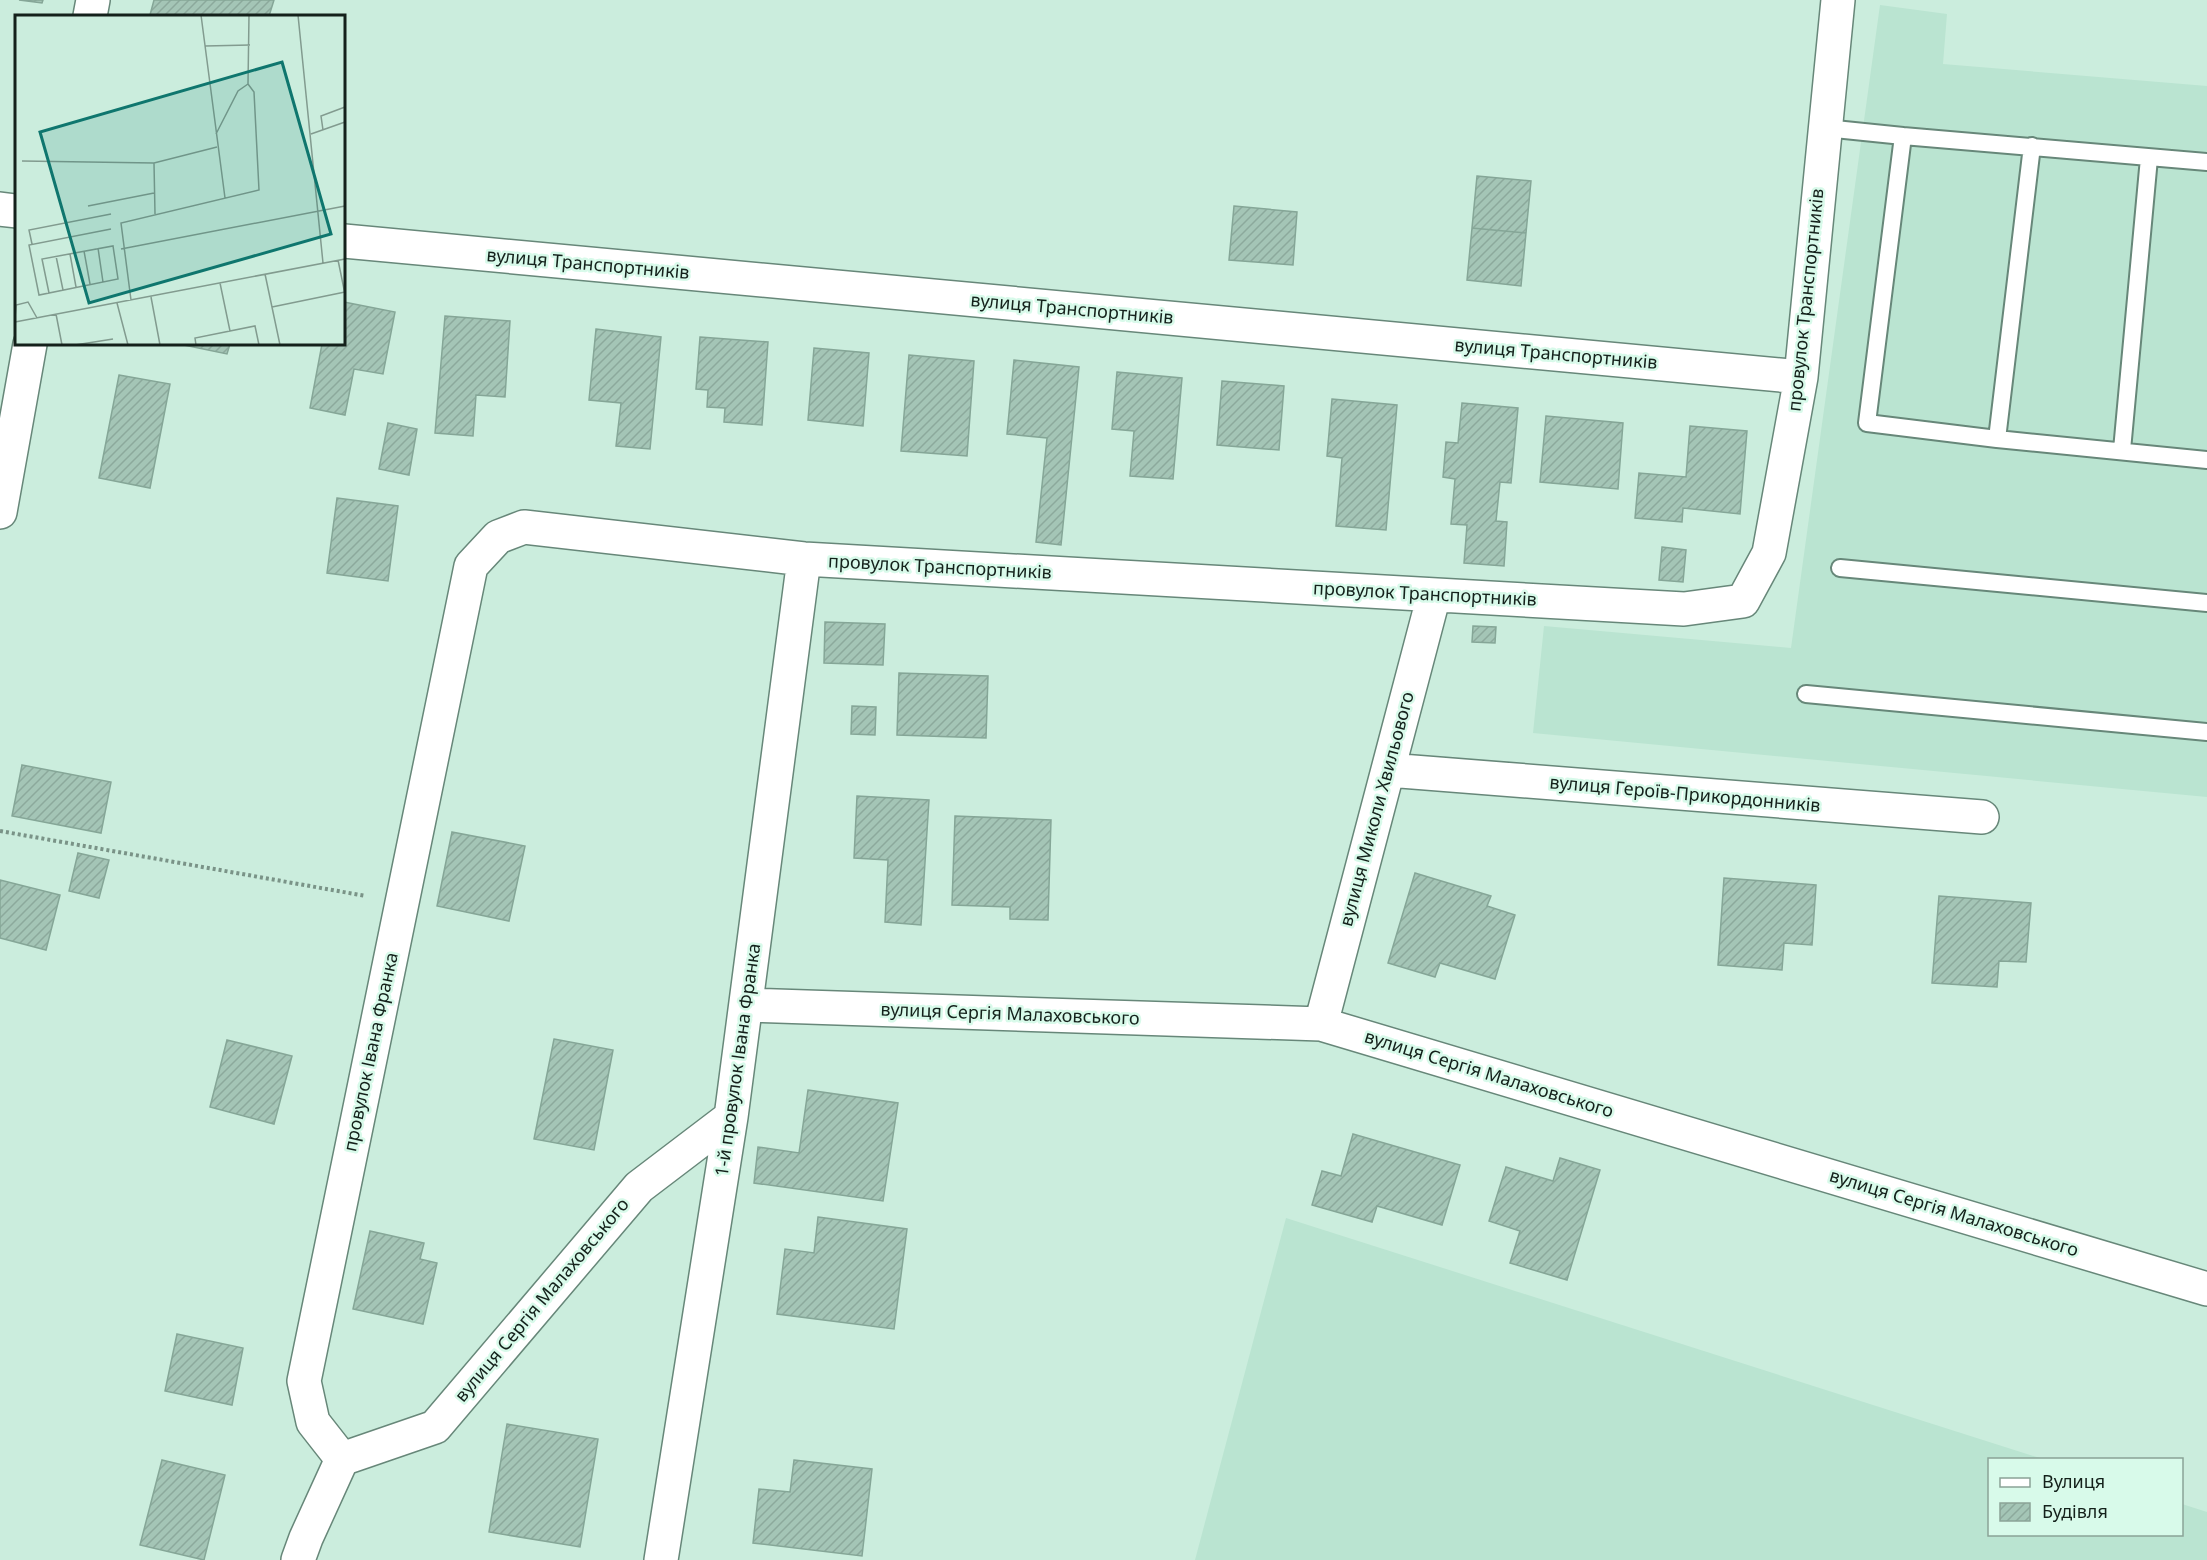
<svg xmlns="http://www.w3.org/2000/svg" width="2207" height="1560" viewBox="0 0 2207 1560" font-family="'Noto Sans',sans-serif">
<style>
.built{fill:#bae4d1}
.building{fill:url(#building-hatch);stroke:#85a697;stroke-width:1.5}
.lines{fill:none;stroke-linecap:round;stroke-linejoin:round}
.service-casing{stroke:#678779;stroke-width:20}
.minor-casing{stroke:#678779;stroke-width:36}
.path{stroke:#7a9387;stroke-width:4;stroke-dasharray:3 3;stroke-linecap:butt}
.service{stroke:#fff;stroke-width:16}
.minor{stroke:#fff;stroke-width:33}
.labels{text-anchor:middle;stroke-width:5;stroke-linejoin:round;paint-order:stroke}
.street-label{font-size:18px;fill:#14211b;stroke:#d8faea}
.inset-road{fill:none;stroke:#829b8f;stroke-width:1.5}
.view{fill:#0f766e;fill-opacity:0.15;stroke:#0f766e;stroke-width:3}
.inset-edge{fill:none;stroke:#14211b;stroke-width:3}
</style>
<defs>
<pattern id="building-hatch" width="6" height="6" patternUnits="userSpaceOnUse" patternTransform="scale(1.5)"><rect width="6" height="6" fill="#a4c5b6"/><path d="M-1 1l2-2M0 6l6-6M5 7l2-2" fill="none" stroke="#8ca99c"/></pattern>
</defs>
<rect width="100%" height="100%" fill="#cbeddd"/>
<path class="built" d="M1880,5L1947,14L1943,64L2207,86V797L1533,733L1544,626L1791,648Z
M1286,1218L2043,1459L1990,1460V1534H2182V1504L2207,1512V1560H1195Z"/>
<path class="building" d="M19,0H43L42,3Z
M154,0H274L269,16H156L150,15Z
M1477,176L1531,181L1526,233L1472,228Z
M1234,206L1297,212L1293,265L1229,260Z
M1472,228L1526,233L1521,286L1467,280Z
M344,302L395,312L383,374L354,369L345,415L310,408L322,344H344Z
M445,316L510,321L505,397L476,395L473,436L435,433Z
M596,329L661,337L650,449L616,446L621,403L589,400Z
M700,337L768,342L762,425L724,422L725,408L707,407L708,390L696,389Z
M179,344H230L227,354Z
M814,348L869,353L863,426L808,420Z
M909,355L974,361L967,456L901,451Z
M1014,360L1079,367L1061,545L1036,542L1047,438L1007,434Z
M1117,372L1182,378L1173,479L1130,476L1134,431L1112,429Z
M119,375L170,384L150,488L99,478Z
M1222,381L1284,386L1279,450L1217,445Z
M1332,399L1397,405L1386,530L1336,526L1342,458L1327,456Z
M1462,403L1518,408L1511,483L1500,482L1496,521L1507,522L1504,566L1464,563L1467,525L1451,524L1455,479L1443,477L1446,442L1458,443Z
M1546,416L1623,423L1618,489L1540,482Z
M388,423L417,429L409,475L379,469Z
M1690,426L1747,431L1740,514L1683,508L1682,522L1635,518L1639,473L1686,477Z
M337,498L398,506L388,581L327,573Z
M1662,547L1686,550L1683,582L1659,580Z
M825,622L885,624L883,665L824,663Z
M1473,626L1496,627L1495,643L1472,642Z
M899,673L988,676L986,738L897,735Z
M852,706L876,707L875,735L851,734Z
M22,765L111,782L101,833L12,816Z
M857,796L929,800L921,925L885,922L888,860L854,858Z
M955,816L1051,820L1048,920L1010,919V907L952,905Z
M452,832L525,846L509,921L437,906Z
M78,853L109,860L99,898L69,891Z
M1415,873L1491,896L1487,906L1515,915L1495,979L1440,963L1435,977L1388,963Z
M1724,878L1816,885L1812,945L1784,943L1782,970L1718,965Z
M0,880L60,895L46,950L0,938Z
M1939,896L2031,903L2026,962L1999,961L1997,987L1932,983Z
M554,1039L613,1050L594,1150L534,1139Z
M227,1040L292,1056L274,1124L210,1107Z
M808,1090L898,1103L883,1201L754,1183L758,1147L799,1153Z
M1353,1134L1460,1165L1442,1225L1377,1206L1372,1222L1312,1205L1322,1171L1341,1176Z
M1560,1158L1600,1170L1567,1280L1510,1263L1520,1231L1489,1221L1506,1167L1553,1181Z
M818,1217L907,1229L894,1329L777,1314L785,1249L814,1253Z
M370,1231L424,1243L420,1259L437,1263L423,1324L353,1309Z
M177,1334L243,1348L232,1405L165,1391Z
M507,1424L598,1439L580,1547L489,1532Z
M162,1460L225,1475L204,1560L140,1545Z
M794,1460L872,1469L862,1556L753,1543L759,1489L790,1492Z"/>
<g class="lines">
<g class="service-casing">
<path id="service" d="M1825,128L1903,136
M2207,162L1903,136L1867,423L1997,439L2207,460
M1997,439L2032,146
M2122,450L2149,158
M1840,568L2207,603
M1806,694L2207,732"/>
</g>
<g class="minor-casing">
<path id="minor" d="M90,16L93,0
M0,209L16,211
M344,241L1801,377
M0,512L30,344
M1388,770L1982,817
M747,1005L1321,1024L2207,1289
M1321,1024L1434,595
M342,1459L313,1422L304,1381L471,566L498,537L524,527L804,559L1684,609L1743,601L1769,553L1801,377L1838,0
M342,1459L435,1427L639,1187L731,1117
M298,1560L306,1538L342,1459
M661,1560L731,1117L804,559"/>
</g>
<path class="path" d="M0,831L366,896"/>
<use href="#service" class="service"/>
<use href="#minor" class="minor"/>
</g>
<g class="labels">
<g class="street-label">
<text transform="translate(588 264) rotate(5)" y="6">вулиця Транспортників</text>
<text transform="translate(1806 300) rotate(-84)" y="6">провулок Транспортників</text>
<text transform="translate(1072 309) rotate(5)" y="6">вулиця Транспортників</text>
<text transform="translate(1556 354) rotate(5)" y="6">вулиця Транспортників</text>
<text transform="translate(940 567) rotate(3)" y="6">провулок Транспортників</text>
<text transform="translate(1425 594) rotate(3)" y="6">провулок Транспортників</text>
<text transform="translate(1685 794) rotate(5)" y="6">вулиця Героїв-Прикордонників</text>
<text transform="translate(1377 809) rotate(-75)" y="6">вулиця Миколи Хвильового</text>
<text transform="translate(1010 1014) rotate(2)" y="6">вулиця Сергія Малаховського</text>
<text transform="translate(371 1052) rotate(-78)" y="6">провулок Івана Франка</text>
<text transform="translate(738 1060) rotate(-82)" y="6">1-й провулок Івана Франка</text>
<text transform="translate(1489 1074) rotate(17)" y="6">вулиця Сергія Малаховського</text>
<text transform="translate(1954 1213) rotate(17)" y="6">вулиця Сергія Малаховського</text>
<text transform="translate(542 1300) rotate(-50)" y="6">вулиця Сергія Малаховського</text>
</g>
</g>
<g transform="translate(15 15)">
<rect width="330" height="330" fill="#cbeddd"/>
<path class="inset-road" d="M186,0L210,183M283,0L308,248M190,31L235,30M233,69L234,0M308,115L306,101L330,92M201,119L223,76L233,69M296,119L330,107M7,146L139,148L202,132M139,148L140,199M73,191L139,178M17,229L14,215L96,199M83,233L88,267M106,234L330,191M69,236L75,269M55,239L61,272M41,241L48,275M323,245L330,279M250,259L265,330M205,268L215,316M34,278L27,244L98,231L103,264L24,280L14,230L96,214M136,282L145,330M116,285L106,208L244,175L239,77L233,69M102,288L113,330M257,292L330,277M41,299L47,330M0,303L1,290L13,287L22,303M0,307L330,244M60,330L98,324M181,330L180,323L240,311L244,330"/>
<path class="view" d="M267,47L316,219L74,288L25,117Z"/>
<rect width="330" height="330" class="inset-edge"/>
</g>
<rect x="1988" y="1458" width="195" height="78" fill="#d8faea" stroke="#8aa397" stroke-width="1.5"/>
<rect x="2000" y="1478" width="30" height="9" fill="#ffffff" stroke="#8aa397" stroke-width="1.5"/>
<text x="2042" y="1488" font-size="18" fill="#14211b">Вулиця</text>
<rect x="2000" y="1503" width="30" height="18" fill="url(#building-hatch)" stroke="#8aa397" stroke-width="1.5"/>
<text x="2042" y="1518" font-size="18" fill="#14211b">Будівля</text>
</svg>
